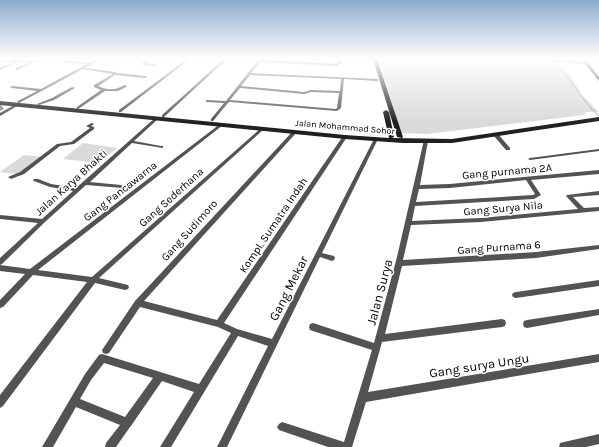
<svg xmlns="http://www.w3.org/2000/svg" width="599" height="447" viewBox="0 0 599 447" font-family="Karla,sans-serif">
<style>
.green{fill:#dadada}
.lines{fill:none;stroke-linecap:round;stroke-linejoin:round}
.stream{stroke:#a1a1a1;stroke-width:1}
.street{fill:#535353;fill-rule:evenodd}
.secondary{fill:#202020;fill-rule:evenodd}
.shaded-wall{fill:#888}
.labels{text-anchor:middle;stroke-width:3;stroke-linejoin:round;paint-order:stroke}
.far-street-label{font-size:9px;fill:#000;stroke:#fff}
.street-label{font-size:11px;fill:#000;stroke:#fff}
.near-street-label{font-size:13px;fill:#000;stroke:#fff}
</style>
<rect width="100%" height="100%" fill="#fff"/>
<path class="green" d="M379,59H550L570,74L581,94L599,112H586L584,115L427,134L401,133Z
M83,143L117,148L99,163L63,159Z
M24,155L42,157L18,174L0,172Z"/>
<g class="lines">
<path class="stream" d="M548,59C570,73 579,99 599,116"/>
<path class="street" d="M0,59L33,61L36,59H41L17,70H16V68L29,63L18,62L0,70V68L15,62L0,61Z
M96,59H100L85,68L116,72L117,73L145,76L147,77L145,78L115,75L98,86C109,91 115,90 125,85L127,86L126,87L118,91H105L78,109H77V107L101,90L94,87V85L113,74L83,69L19,103L17,102L18,101L37,91L12,88L10,87L12,86L41,89L87,64L61,62L60,60L89,63Z
M147,59H151L146,63L158,65L156,66L142,65V63Z
M187,59H190L121,112H119V110Z
M224,59H227L164,117H162V115Z
M259,59L336,64L338,63V59H340L341,63L337,66L260,62L251,73L377,79L379,80L377,81L344,79L341,108L337,111L230,102L228,103L213,121H211V119L224,103L207,102H206V100L226,101ZM250,75H251L341,79L340,91L311,90L304,92L241,86ZM240,88L304,94L311,92L339,93L337,108L336,109L230,100Z
M551,59L586,62L588,63L586,64L552,61Z
M72,87L75,88L54,100L39,105L37,104L52,98Z
M16,104L19,105L0,116V113Z
M155,118L158,119L134,141L161,146H163V148L132,143L90,182L121,185L123,186L124,187L123,188L86,185L45,222L2,264L0,265V258L38,223L0,219V215L42,219L73,191L50,187L34,181L33,180L34,179H38L51,184L76,188Z
M92,123L94,124L91,126L94,127V129L74,144L60,146L24,174L11,179L8,177L20,172L57,144L71,142L90,128L86,126Z
M220,124L223,125L38,270L92,277L261,128L264,129L99,278L128,285L129,287L128,289L125,290L95,283L3,406L0,408V395L87,282L33,275L3,307L0,308V300L25,274L0,271V265L30,269Z
M293,131L297,132L144,301L217,320L343,136H347V137L224,323L237,329L272,339L374,139V138H378V139L322,253L334,256L335,258L334,260L332,261L320,257L227,447H217L268,346L238,336L171,447H160L194,392L162,381L133,423L131,426L130,427L116,447H105L106,443L120,425L76,407L53,447H42L85,374L99,355L102,354L199,384L231,333L218,327L140,307L109,353L106,354L103,353L102,350L135,301ZM104,363L153,378L125,417L80,399L91,380Z
M494,134H498L510,148V150H506L494,136Z
M424,140H426L428,141L420,185L450,184L599,170V174L531,180L541,195L534,199L415,206L412,221L481,218L578,209L567,197L566,196L567,195L599,191V195L573,197L584,208L599,207V211L481,222L411,225L403,260L536,252L599,245V249L536,258L402,266L385,334L502,319L505,320L506,323L505,326L502,327L382,342L368,392L599,354V362L366,402L352,447H328L279,430L277,427L279,424L282,422L344,442L372,350L313,331L310,330L309,327L310,324L313,323L374,343L397,257ZM526,180L535,194L533,195L416,202L419,189L450,188Z
M599,149V151L530,160L528,159L530,158Z
M599,280V286L516,298L513,297L512,295L513,293L516,292Z
M599,309V315L527,328L524,327L523,324L524,321L527,320Z
M599,434V444L586,447H559L560,443L564,442Z"/>
<path class="secondary" d="M373,59H377L403,137L402,138L397,137Z
M585,59L599,77V81L581,59Z
M0,101L345,135L389,138L383,112L386,110L389,112L394,137L392,138L452,139L599,117V121L452,143H403L345,139L0,105Z"/>
</g>
<path class="shaded-wall" d="M0,105H1L4,109L0,111Z"/>
<linearGradient id="sky" x2="0" y2="1"><stop stop-color="#8baccc"/><stop offset="0.48" stop-color="#fff"/><stop offset="1" stop-color="#fff" stop-opacity="0"/></linearGradient>
<rect width="599" height="122" fill="url(#sky)"/>
<g class="labels">
<g class="far-street-label">
<text transform="translate(345 127) rotate(5)" y="3">Jalan Mohammad Sohor</text>
</g>
<g class="street-label">
<text transform="translate(507 171) rotate(-5)" y="4">Gang purnama 2A</text>
<text transform="translate(71 182) rotate(-42)" y="4">Jalan Karya Bhakti</text>
<text transform="translate(120 191) rotate(-38)" y="4">Gang Pancawarna</text>
<text transform="translate(171 197) rotate(-42)" y="4">Gang Sederhana</text>
<text transform="translate(503 208) rotate(-5)" y="4">Gang Surya Nila</text>
<text transform="translate(273 225) rotate(-56)" y="4">Kompl. Sumatra Indah</text>
<text transform="translate(189 230) rotate(-48)" y="4">Gang Sudimoro</text>
<text transform="translate(499 247) rotate(-4)" y="4">Gang Purnama 6</text>
</g>
<g class="near-street-label">
<text transform="translate(288 288) rotate(-63)" y="5">Gang Mekar</text>
<text transform="translate(379 292) rotate(-75)" y="5">Jalan Surya</text>
<text transform="translate(479 365) rotate(-9)" y="5">Gang surya Ungu</text>
</g>
</g>
</svg>
